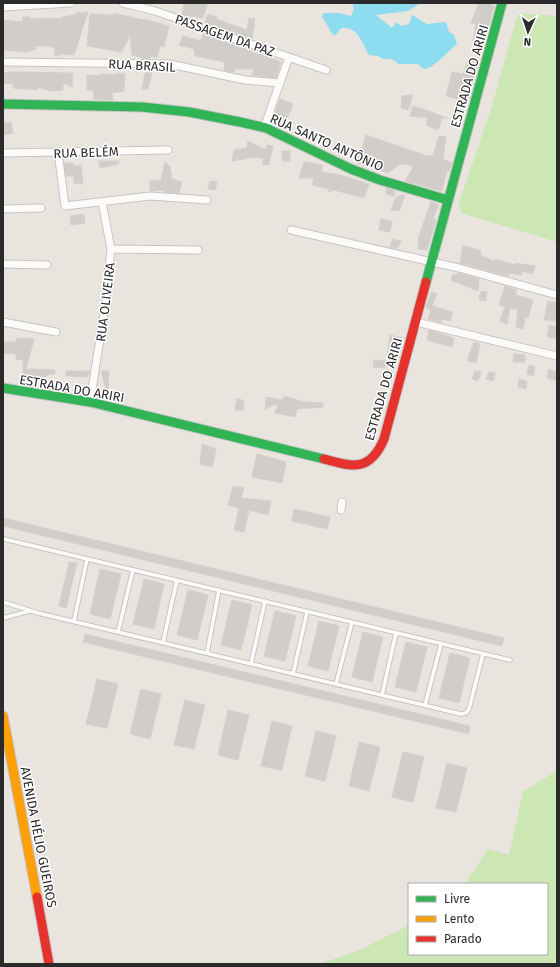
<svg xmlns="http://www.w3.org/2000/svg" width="560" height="967" viewBox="0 0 560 967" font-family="'Fira Sans',sans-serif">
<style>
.green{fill:#cce6b4}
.water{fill:#8ddcf0}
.building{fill:#d1ceca;stroke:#d4d0cb}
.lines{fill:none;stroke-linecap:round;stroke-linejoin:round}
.lane-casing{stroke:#c6c4c5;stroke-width:5.5}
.street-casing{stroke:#c6c4c5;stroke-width:9}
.fast-casing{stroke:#c6c4c5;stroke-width:11}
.slow-casing{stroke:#c6c4c5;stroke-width:11}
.jam-casing{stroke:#c6c4c5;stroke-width:11}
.lane{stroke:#fcfbfa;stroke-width:3.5}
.street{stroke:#fcfbfa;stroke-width:7}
.fast{stroke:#30b455;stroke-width:9}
.slow{stroke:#ff9f0a;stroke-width:9}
.jam{stroke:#e5322d;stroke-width:9}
.labels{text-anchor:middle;stroke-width:3;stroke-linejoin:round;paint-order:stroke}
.street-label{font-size:13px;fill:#2a2a2a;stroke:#fff}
</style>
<rect width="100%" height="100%" fill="#e9e4de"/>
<path class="green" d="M518,13L557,16V242L461,213L459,203L492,106Z
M557,771V964H319L360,950L409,925V954H547V884H465L488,849L509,855L523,791Z"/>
<path class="water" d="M352,3H425L419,4L408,11L376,15L392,28L396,22L401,26L409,24L412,15L427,24L446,22L449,32L454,35L457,44C450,49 429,74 422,68C420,67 420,65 418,64H399L392,59H383L378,56L369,55C362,43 358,26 341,28L336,35H333L322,17L323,13H339L351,16L354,9Z"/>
<path class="building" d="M184,3H208L203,18L182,15Z
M479,3H489L494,6L484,43L473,41L476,24L471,23Z
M88,12L74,55L63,54L55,56V48L48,46H36V49L26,52L3,50V20L23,22V17H30V19L62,18V17L76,15V13Z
M113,13L143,20L144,19L169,26L164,47L160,46L157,57H150V59H146L132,55L130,35L122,52L87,46L90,14L113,15Z
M208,14L217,17L216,19L247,30L249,18L255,19L252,39L205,23Z
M203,33L281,62L276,78L252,75L254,69H236L233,72L224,70L225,62L195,56L194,49L179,45L183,36L201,41Z
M468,59L479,63L471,85L465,84L461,100L446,96L452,72L463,74Z
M13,72L73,73L72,87L63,83V90L51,91L38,87V90L13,88V84L3,83V73Z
M117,73L125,74L124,91L112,93L113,100L93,99L94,91L87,90V75L101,76L100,74L117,75Z
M145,73H152L148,89H142Z
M413,95L408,110L401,108L402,96Z
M280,99L293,104L286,121L279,120L278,124L272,121Z
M413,106L426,110L447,118H442L438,130L426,125L428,118L410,116Z
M11,122L13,133L3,135V123Z
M366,135L424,155L433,156L439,136L446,137L443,159L452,163L449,172L447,171L442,191L405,181L414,166L400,164L388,173L357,163Z
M248,141L266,150L267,145L273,146L269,165L262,164L264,158L250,157L249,158L232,161L234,150L247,148Z
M282,151H290V161H282Z
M99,161H119V164L100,168Z
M165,162L170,167L172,179L182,182L179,193L164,192V190L150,191V181L161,180Z
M304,162L323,165L321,172L340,175L369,184L364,198L334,190L329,192V189L312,185L314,178H299Z
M64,163H73V166L81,165L83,184L74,183V176H66Z
M210,181L217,182L215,190L208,189Z
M386,188L395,191L394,196L386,194Z
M405,195L399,211L391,210L396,197Z
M431,202L439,204L433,219L436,220L427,250L418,249L419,236Z
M84,214L85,223L71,225L70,216Z
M381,219L392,221L390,232L379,230Z
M393,239L401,241L398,248L390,247Z
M463,245L481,251L480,255L494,261L495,259L515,265V263L535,266L533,274L522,271L521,275L509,273L508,276L460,263Z
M457,273L479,279L478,291L451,280L453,274L457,275Z
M505,286L517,290L515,295L533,300L528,318L525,317L523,329L516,327L518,309L510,308L507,324L500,321L505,307L499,305Z
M481,291L487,292L486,301L479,300Z
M431,292L437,294L432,306L453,312L450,321L442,319L441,323L428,319L431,310L426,308Z
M548,301L557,303L555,321L544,320Z
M549,325L557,327V339L547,337Z
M429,330L454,338L452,347L427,340Z
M390,335L402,338L399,358L387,356Z
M24,338L34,339L26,369L55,370V374L47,375L41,380V376L23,378V359L16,360V354L3,353V342H16V339Z
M474,342L480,344L476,363L467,361Z
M514,354L525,355V362H513Z
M374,360L386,361L385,368L373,367Z
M529,365L535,367L533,376L527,374Z
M549,369L557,372V381L547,378Z
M66,371H90L87,377L66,376Z
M101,371H109L108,392H107Z
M475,371L481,372L478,381L472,379Z
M489,372L495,373L493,381L486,379Z
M519,379L527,381L526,389L518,387Z
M284,396L304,402L323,403V407L297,409L295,417L275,413L278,403L265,409L266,397L283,400Z
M237,398L244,401L243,411L235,410Z
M202,444L216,449L212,467L200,464Z
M257,454L286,462L282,483L252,477Z
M233,486L244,488L241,498L271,501L268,515L249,510L244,532L234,530L239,508L228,505Z
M294,509L330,517L327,529L292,521Z
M3,518L504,638L502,646L3,526Z
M69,562L77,563L66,608L59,606Z
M100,569L121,574L110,619L90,614Z
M144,579L164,584L154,629L133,624Z
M188,590L208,595L197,640L177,635Z
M232,600L252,605L241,650L221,645Z
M275,611L296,616L285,661L264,656Z
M319,621L339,626L328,671L308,666Z
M363,632L383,637L372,682L352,677Z
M85,634L470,726L469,734L83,642Z
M406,642L427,647L416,692L395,687Z
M450,653L470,658L459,703L439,698Z
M97,679L118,684L107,728L86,724Z
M141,689L161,694L150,739L130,734Z
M185,700L205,705L194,749L174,745Z
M228,710L249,715L238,760L218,755Z
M272,721L292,726L282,770L261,766Z
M316,731L336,736L325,781L305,776Z
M359,742L380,747L369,791L349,786Z
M403,752L424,757L413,802L392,797Z
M447,763L467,768L456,812L436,808Z"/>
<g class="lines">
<g class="lane-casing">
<path id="lane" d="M4,539L510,660
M3,602L38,613L461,714L466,713L469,709L483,654
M3,618L30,611
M74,621L87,559
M118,632L133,570
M163,642L177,580
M207,653L219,590
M251,664L265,601
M293,674L307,612
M336,684L352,622
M382,695L396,633
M425,705L441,644"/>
</g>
<g class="street-casing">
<path id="street" d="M123,3L155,11L326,70
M3,7L71,3
M3,62L170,64L245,80L279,83
M264,128L289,57
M58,152L65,206L150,196L207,200
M3,153L168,150
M3,209L41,208
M291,230L459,268L557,295
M111,249L198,250
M3,264L47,265
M3,322L56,332
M416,322L557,356
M90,402L105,307L111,249L102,202
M341,510L342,502"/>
</g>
<g class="fast-casing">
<path id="fast" d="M3,104L142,107L189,112L240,122L266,128L351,169L380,180L448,200
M426,282L502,3
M3,388L90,402L324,459"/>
</g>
<g class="slow-casing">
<path id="slow" d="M3,716L37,897"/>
</g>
<g class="jam-casing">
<path id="jam" d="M324,459C353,467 370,472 384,439L426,282
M37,897L49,964"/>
</g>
<use href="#lane" class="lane"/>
<use href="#street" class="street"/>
<use href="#fast" class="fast"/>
<use href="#slow" class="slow"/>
<use href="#jam" class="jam"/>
</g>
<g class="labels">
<g class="street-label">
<text transform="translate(225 35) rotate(19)" y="5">PASSAGEM DA PAZ</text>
<text transform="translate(142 65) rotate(3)" y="5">RUA BRASIL</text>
<text transform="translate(469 76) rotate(-74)" y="5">ESTRADA DO ARIRI</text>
<text transform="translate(327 142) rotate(24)" y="5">RUA SANTO ANTÔNIO</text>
<text transform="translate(86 152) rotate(-2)" y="5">RUA BELÉM</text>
<text transform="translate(105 302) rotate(-83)" y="5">RUA OLIVEIRA</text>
<text transform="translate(72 388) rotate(10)" y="5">ESTRADA DO ARIRI</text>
<text transform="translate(383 389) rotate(-74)" y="5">ESTRADA DO ARIRI</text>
<text transform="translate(39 837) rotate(79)" y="5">AVENIDA HÉLIO GUEIROS</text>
</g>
</g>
<rect width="560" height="967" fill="none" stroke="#2a2a2a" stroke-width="8"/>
<rect x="408" y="883" width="140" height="72" fill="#ffffff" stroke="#aaaaaa"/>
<rect x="416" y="896" width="20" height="6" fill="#30b455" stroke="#aaaaaa"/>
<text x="444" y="903" font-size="12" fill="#2a2a2a">Livre</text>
<rect x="416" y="916" width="20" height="6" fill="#ff9f0a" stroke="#aaaaaa"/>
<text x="444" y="923" font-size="12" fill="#2a2a2a">Lento</text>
<rect x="416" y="936" width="20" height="6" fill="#e5322d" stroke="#aaaaaa"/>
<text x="444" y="943" font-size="12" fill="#2a2a2a">Parado</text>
<g transform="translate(528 32) rotate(183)" stroke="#ffffff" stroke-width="3" paint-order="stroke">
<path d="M0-3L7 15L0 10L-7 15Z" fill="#2a2a2a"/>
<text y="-6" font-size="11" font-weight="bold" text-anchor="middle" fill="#2a2a2a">N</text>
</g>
</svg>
